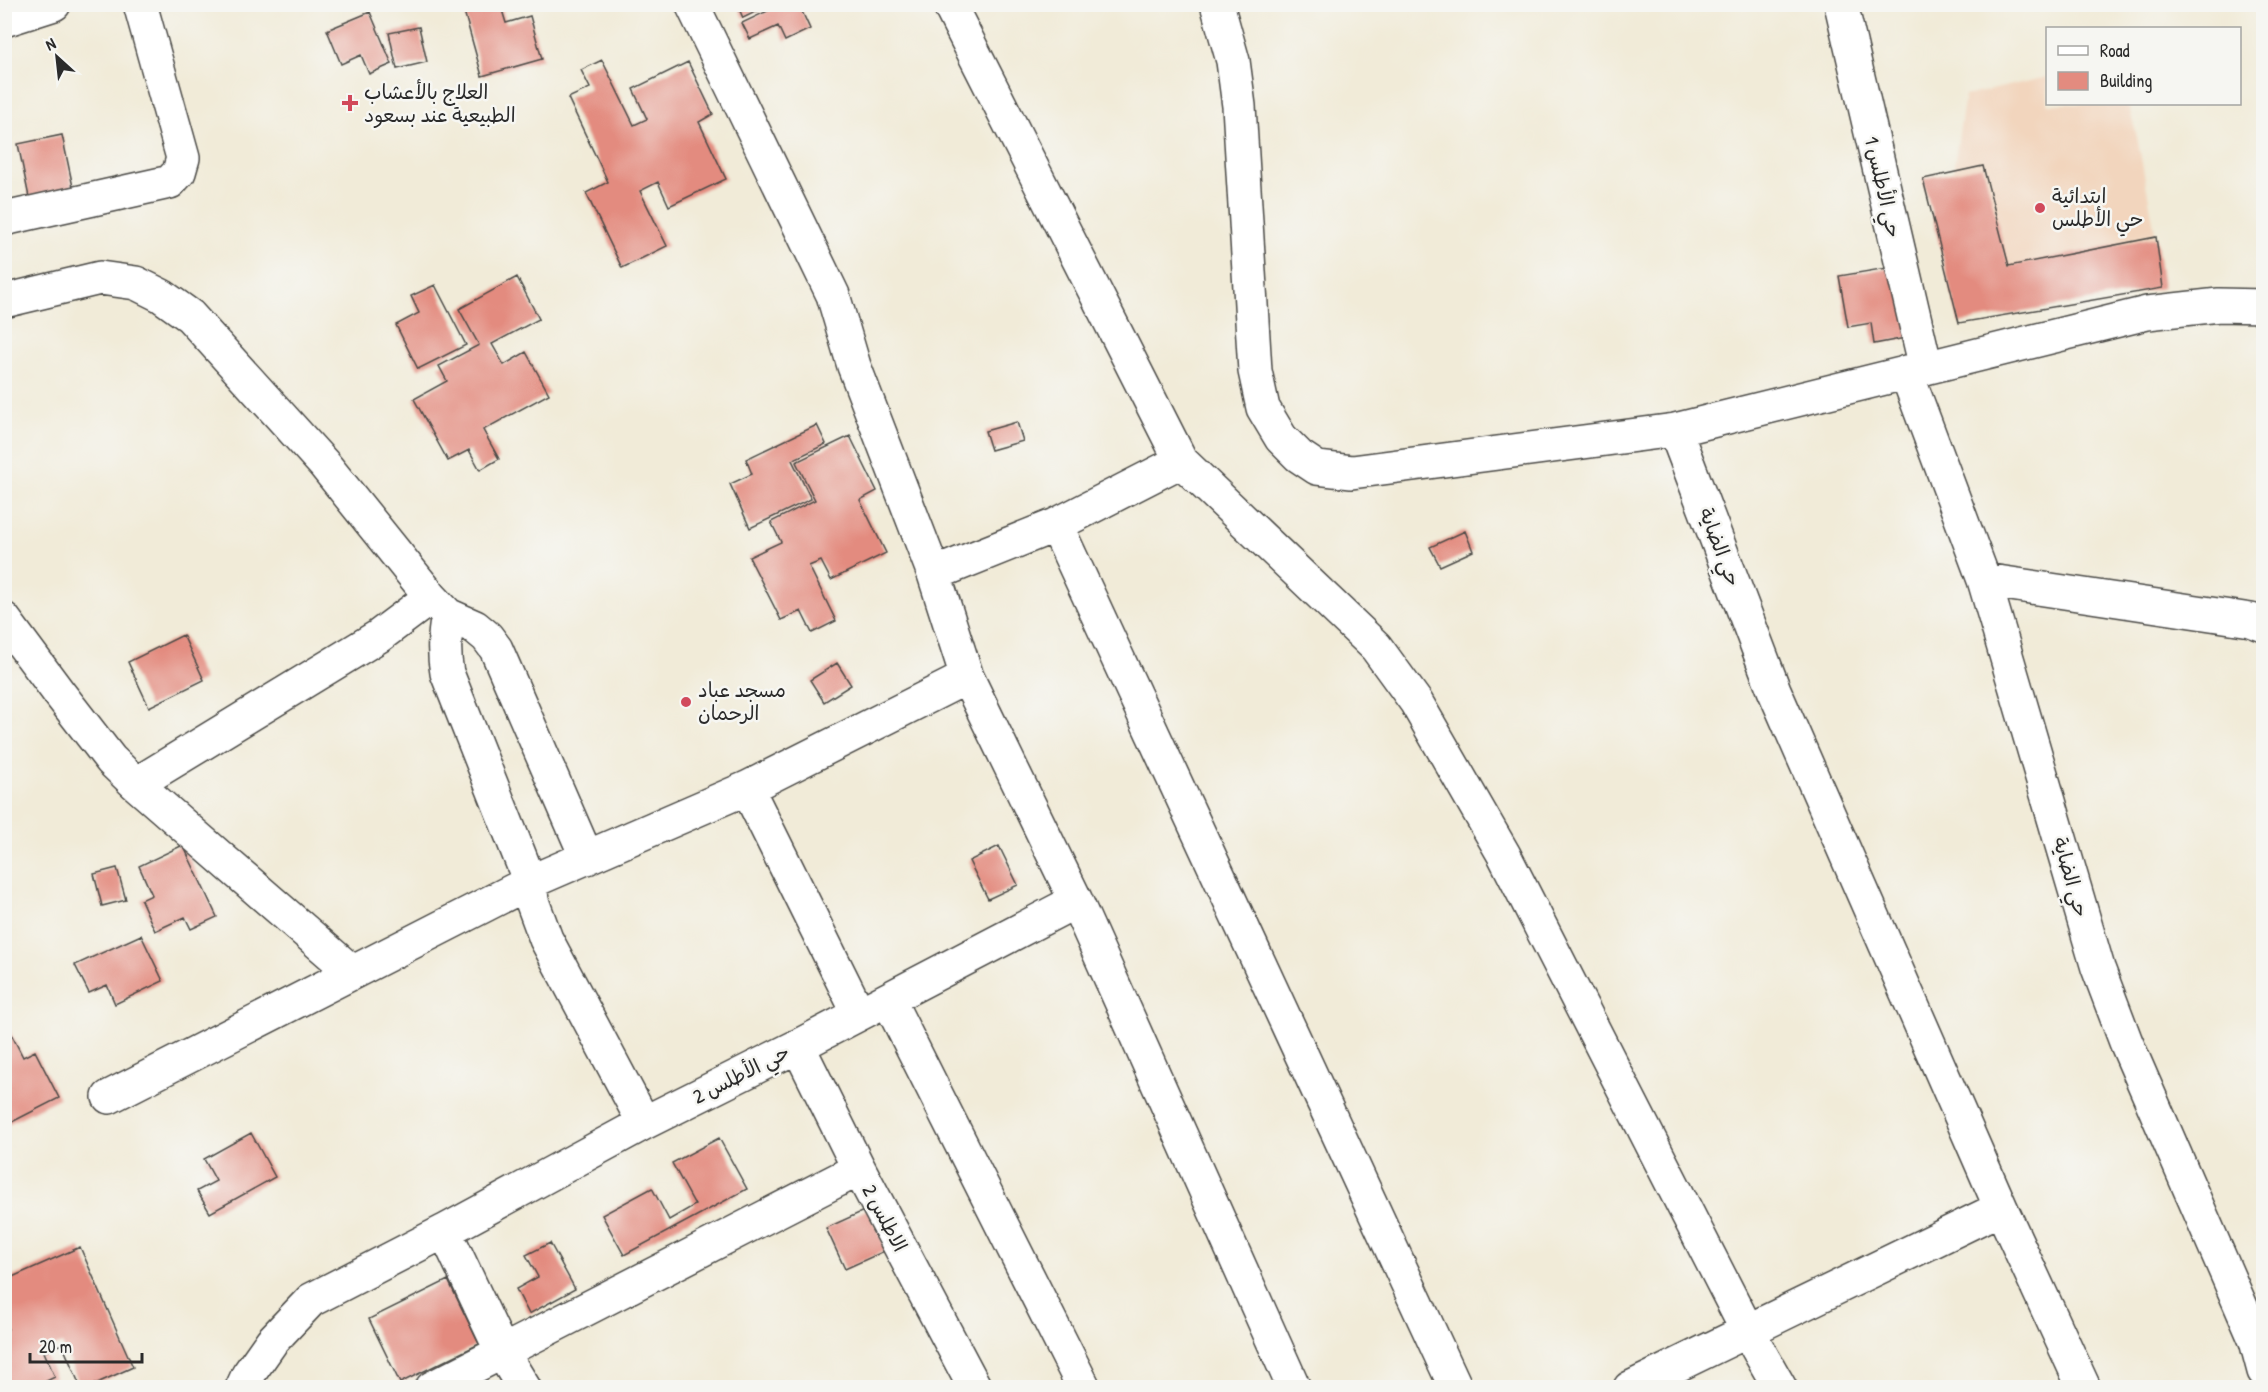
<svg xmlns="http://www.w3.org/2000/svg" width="2268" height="1392" viewBox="0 0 2268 1392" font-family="'Patrick Hand','Playpen Sans Arabic',sans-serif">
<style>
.built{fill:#f2d5bd}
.building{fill:#e38b7f}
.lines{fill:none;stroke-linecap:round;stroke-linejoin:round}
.minor-casing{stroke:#494845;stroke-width:36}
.minor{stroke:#fff;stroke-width:33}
.poi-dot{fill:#d1495b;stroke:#f6f6f2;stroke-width:2}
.labels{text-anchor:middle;stroke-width:5;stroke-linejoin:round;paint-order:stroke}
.poi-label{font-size:20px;fill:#2b2b2b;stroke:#f6f6f2;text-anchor:start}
.street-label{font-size:20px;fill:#2b2b2b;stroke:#f6f6f2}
</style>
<rect width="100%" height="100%" fill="#f6f6f2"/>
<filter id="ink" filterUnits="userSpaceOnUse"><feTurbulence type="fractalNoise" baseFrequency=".0167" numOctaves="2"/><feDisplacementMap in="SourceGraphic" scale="12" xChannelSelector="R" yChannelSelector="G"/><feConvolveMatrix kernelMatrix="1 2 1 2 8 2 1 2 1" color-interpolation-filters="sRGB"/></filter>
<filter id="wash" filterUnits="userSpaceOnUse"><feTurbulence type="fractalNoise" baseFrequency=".008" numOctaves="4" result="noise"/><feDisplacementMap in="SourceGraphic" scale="24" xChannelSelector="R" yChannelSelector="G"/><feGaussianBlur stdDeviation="1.35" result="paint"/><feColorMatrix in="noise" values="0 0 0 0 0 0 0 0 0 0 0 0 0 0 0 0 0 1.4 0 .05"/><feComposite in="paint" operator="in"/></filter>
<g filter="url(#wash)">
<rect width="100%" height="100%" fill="#f1ebd8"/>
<path class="built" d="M2047,77L2048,104H2128L2137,137L2156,237L2163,288L1959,323L1923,179L1953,172L1965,96Z"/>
<g id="blocks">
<path class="building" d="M462,4H520L502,10L506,23L530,16L542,59L482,76Z
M737,4H772L743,18Z
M780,5H799L810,29L785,41L778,26L750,39L742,23Z
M370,12L392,64L369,74L361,55L341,64L327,30Z
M419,27L427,62L397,69L389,33Z
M602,60L634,125L647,119L633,89L688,62L713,114L699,122L726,179L669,206L658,182L640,191L667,246L622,268L586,193L608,182L568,98L590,88L581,70Z
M62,135L73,187L29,197L18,144Z
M1983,166L2009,266L2156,237L2163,288L1959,323L1923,179Z
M1899,266L1911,337L1874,344L1871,323L1848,327L1839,276Z
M517,277L539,319L492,344L504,365L526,352L549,394L483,430L499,459L480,470L469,450L448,461L414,399L447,381L439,366L479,345L459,309Z
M435,285L466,345L418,369L396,325L419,313L411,296Z
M1017,422L1023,441L991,450L985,431Z
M817,425L826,444L792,460L811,499L750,528L730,484L752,474L746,459Z
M850,436L877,491L860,500L886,553L831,580L821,561L809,566L836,621L812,633L801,611L781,620L749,557L781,542L771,522L815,500L796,462Z
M1465,531L1473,551L1440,566L1430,547Z
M183,635L204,680L149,707L128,662Z
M837,663L851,685L824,702L810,680Z
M183,845L217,917L191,929L185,917L155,931L141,900L152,895L139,866Z
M999,846L1018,885L988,899L969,861Z
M117,868L126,900L102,906L94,874Z
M141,935L163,981L115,1004L107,985L89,993L75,965Z
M4,1020L23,1057L35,1051L59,1098L4,1126Z
M251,1133L275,1177L210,1213L197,1191L216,1181L204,1159Z
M719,1138L747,1189L624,1255L602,1215L652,1188L669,1220L695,1205L672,1163Z
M868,1209L887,1250L845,1269L826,1228Z
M550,1243L575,1289L529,1314L516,1289L538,1277L526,1255Z
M80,1247L133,1367L86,1388H81L62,1344L44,1352L55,1377L32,1388H7L4,1383V1331L8,1329L4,1322V1267L10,1278Z
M448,1280L479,1344L400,1383L369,1319Z"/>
</g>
</g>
<g filter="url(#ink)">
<use href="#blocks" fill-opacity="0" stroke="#494845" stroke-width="1.5"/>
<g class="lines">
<g class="minor-casing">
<path id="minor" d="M692,4L833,295L854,366L934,574L967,677L1076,901L1294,1388
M949,4L1181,461L1376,647L1416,702L1504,855L1747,1330L1780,1388
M1217,4L1233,61L1239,106L1255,371L1263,408L1281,438L1299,456L1317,468L1352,472L1675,430L2147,313L2219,305L2264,306
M1841,4L1926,368
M4,20L54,4
M4,219L170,182L179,172L183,158L140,4
M4,301L100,278L136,283L162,296L190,316L324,464L431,597L448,615L475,627L487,637L496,649L587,858
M1906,372L1984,580L2098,968L2126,1042L2256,1341L2264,1371
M1675,430L1774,690L2001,1208L2084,1388
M1056,525L1456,1388
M934,574L1056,525L1181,461
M1984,580L2251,620L2264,625
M448,615C444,635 443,652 447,673L530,882L532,901L546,939L644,1123L798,1046L1076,901
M4,619L59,693L111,760L136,784L352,972
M136,784L379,636L431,597
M747,788L859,1014
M888,999L1084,1388
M798,1046L859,1169L975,1388
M109,1097L530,882L747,788L967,677
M242,1388L248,1375L272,1341L311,1300L445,1231
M432,1388L859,1169
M524,1388L502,1352L445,1231L644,1123
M1630,1388L2001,1208"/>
</g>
<use href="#minor" class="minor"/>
</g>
</g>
<g class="poi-dot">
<path d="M347 94h6v6h6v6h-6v6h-6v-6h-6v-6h6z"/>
<circle cx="2040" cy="208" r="6"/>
<circle cx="686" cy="702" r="6"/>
</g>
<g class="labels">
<g class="poi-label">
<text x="364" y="99">العلاج بالأعشاب<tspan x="364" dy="23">الطبيعية عند بسعود</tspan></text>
<text x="2052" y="203">ابتدائية<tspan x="2052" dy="23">حي الأطلس</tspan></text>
<text x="698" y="697">مسجد عباد<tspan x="698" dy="23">الرحمان</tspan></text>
</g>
<g class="street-label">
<text transform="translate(1883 187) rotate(77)" y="7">حي الأطلس 1</text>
<text transform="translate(1720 547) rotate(69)" y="7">حي الضاية</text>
<text transform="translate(2071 877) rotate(74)" y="7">حي الضاية</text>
<text transform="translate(741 1074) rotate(-27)" y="7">حي الأطلس 2</text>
<text transform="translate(885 1218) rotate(62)" y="7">الاطلس 2</text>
</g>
</g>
<rect width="2268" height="1392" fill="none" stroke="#f6f6f2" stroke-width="24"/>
<rect x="2046" y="27" width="195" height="78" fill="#f6f6f2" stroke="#a5a5a2" stroke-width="1.5"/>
<rect x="2058" y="46" width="30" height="9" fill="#ffffff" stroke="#a5a5a2" stroke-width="1.5"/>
<text x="2100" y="57" font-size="18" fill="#2b2b2b">Road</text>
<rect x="2058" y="72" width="30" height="18" fill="#e38b7f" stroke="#a5a5a2" stroke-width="1.5"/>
<text x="2100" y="87" font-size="18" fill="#2b2b2b">Building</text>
<g transform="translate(57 57) rotate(333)" stroke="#f6f6f2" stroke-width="4.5" paint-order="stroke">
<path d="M0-4.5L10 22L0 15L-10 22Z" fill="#2b2b2b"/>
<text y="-9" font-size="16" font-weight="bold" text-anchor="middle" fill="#2b2b2b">N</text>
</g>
<path d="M30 1353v9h112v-9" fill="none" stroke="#2b2b2b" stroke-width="3"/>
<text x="39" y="1353" font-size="18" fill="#2b2b2b" stroke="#f6f6f2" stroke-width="4.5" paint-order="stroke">20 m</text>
</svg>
